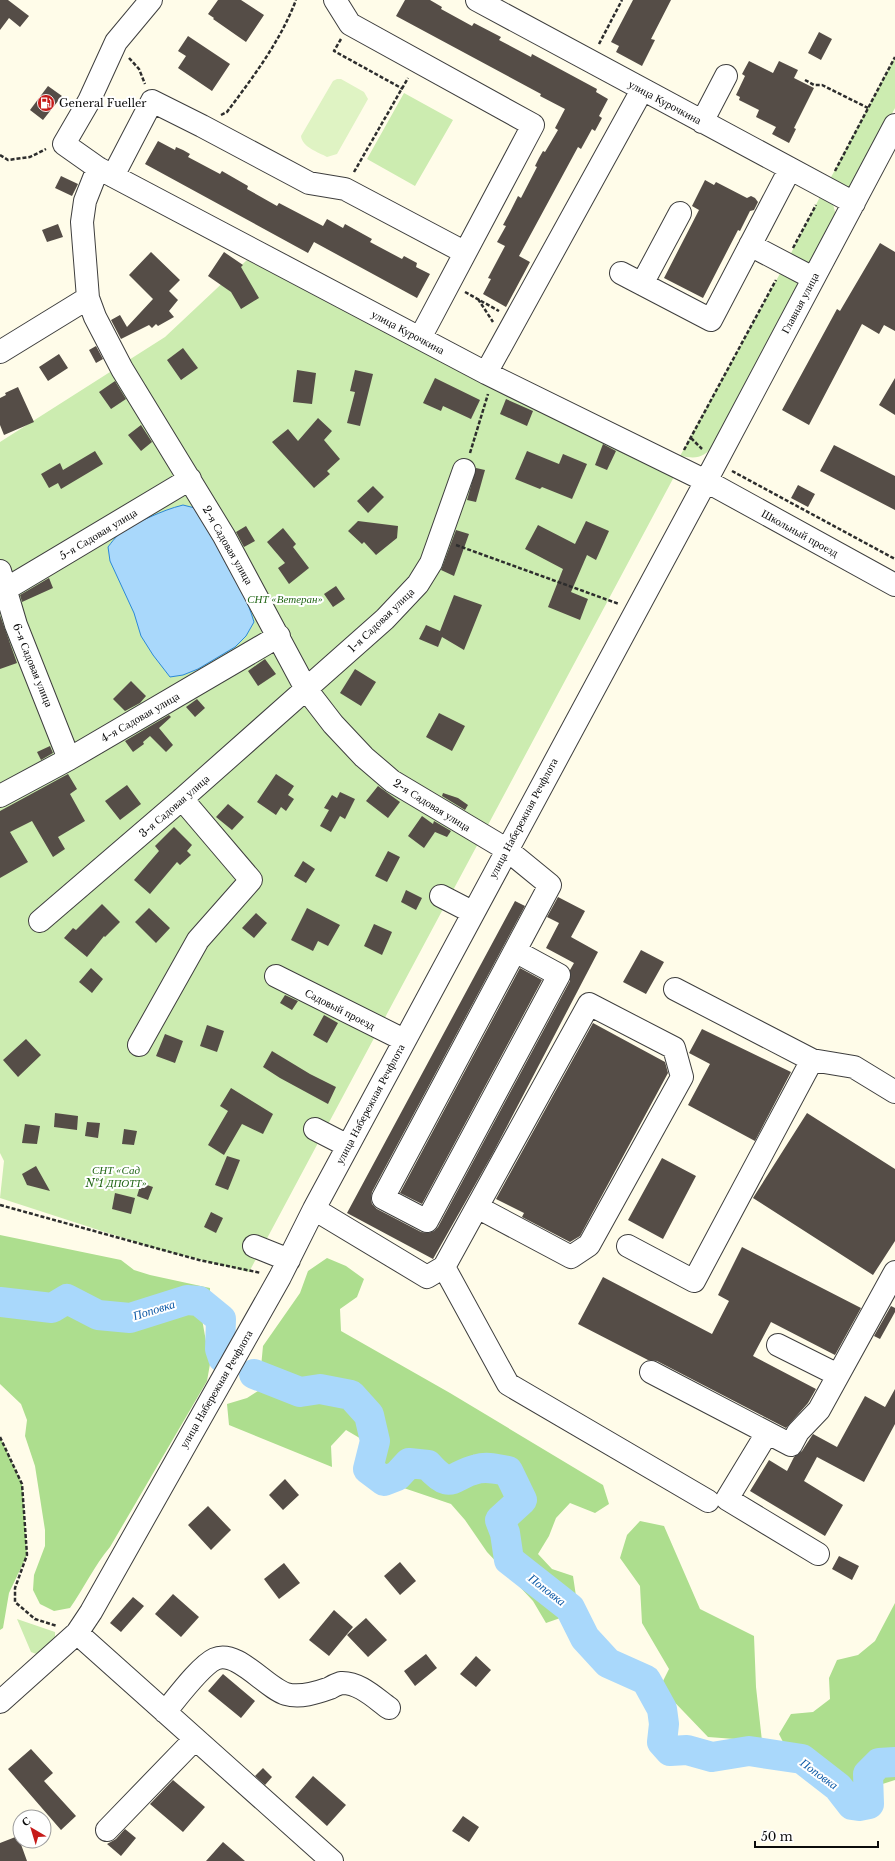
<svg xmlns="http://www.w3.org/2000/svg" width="895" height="1861" viewBox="0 0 895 1861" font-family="'Libre Baskerville',serif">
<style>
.green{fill:#ccecb0}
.forest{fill:#adde8e}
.pitch{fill:#dff3c3}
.water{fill:#a9d8fb;stroke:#2b88d8}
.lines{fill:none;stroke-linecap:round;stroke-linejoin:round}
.river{stroke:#a9d8fb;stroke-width:30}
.building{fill:#554d47}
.minor-casing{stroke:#3e3e3e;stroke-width:24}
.path{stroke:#2d2d2d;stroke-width:2.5;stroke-dasharray:4 2;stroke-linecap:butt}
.minor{stroke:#fff;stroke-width:22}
.labels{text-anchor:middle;stroke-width:4;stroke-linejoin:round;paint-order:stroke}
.street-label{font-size:11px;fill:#0b0b0b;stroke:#fff}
.poi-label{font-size:11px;fill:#0b0b0b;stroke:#fff;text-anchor:start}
.park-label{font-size:11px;font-style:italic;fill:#236717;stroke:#fff}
.water-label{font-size:12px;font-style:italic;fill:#0c59a6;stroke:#fff}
</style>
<rect width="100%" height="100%" fill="#fffce9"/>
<path class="green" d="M895,57V108L856,181L849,187L840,186L829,181Z
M404,93L453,120L415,186L367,159Z
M821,195L833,204L836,216L811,262H799L789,257Z
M247,260L675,475L249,1272L157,1249L0,1198L4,1161L0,1153V442L165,337Z
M783,268L794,275L799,287L715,444C703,458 698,459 680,456Z
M17,1619L55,1632V1640L39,1655L31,1652Z"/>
<path class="forest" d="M0,1235L121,1260L134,1270L150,1275L210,1288V1304L202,1319L210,1364L207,1381L110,1547C94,1566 84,1588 70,1608L54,1611L40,1604L33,1590L34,1575L45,1546V1530L35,1466L25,1436L27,1420L21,1404L0,1384Z
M327,1258L346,1266L364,1279L357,1297L340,1309L341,1331L450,1393L603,1485L609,1504L595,1513L570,1503L556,1518L549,1536L538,1554L552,1569L573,1576L576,1596L566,1616L546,1623L533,1601L487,1552L465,1520L451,1504L389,1483L371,1459L363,1440L346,1430L331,1446L332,1467L229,1425L227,1404L247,1398L266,1386L261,1367L263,1346L300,1293L308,1271Z
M0,1437L22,1484L27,1555L9,1593L3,1628L0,1630Z
M640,1521L664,1526L700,1609L754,1636L756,1687L762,1741L708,1737L660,1687L669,1669L642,1623L640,1586L620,1558L627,1535Z
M895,1603V1780L845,1796L816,1784L788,1752L779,1734L791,1714L813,1712L830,1699L829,1678L837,1660L858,1655L875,1641Z"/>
<path class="pitch" d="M337,79H341L364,92L368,99L337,154L327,157C318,152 302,147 301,136L333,81Z"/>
<path class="water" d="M183,505L195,508C216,539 243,585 254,622L246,636L235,647L198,669L183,675L170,677L153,655L141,636L134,613L110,561L108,547C122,528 129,526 150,517C161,512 171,508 183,505Z"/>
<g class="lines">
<path class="river" d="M0,1302L52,1308L67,1299L98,1315L130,1318L187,1300L199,1301L221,1319L220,1349L223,1358
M254,1374L300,1392L320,1389L351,1395L369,1415L375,1441L368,1469L384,1481L397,1476L409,1463L428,1465C452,1492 451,1475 477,1469C487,1466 497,1469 508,1471L522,1500L500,1520L505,1533L509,1560L570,1608L585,1638L608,1663L646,1680L662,1709L664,1724L662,1742L670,1751L687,1750L712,1757L749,1751L802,1759L838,1787L852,1805L859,1806L869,1804L868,1774L879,1763L895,1762"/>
</g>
<path class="building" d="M0,0H8L29,16L20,27L9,18L0,30Z
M218,0H241L264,15L246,42L213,19L214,18L208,14Z
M405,0H430L442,7L441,9L472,26L474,23L501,37L499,40L531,57L532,54L597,89L596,92L608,99L599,116L602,118L595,131L592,129L581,149L578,147L519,256L530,262L506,307L483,294L491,279L488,278L505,246L497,242L506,226L503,225L511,210L518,196L521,198L537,167L535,166L539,158L543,151L545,152L558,130L555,128L565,109L540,96L541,94L396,16Z
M633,0H671L651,39L655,40L642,66L616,52L619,46L611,42Z
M819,32L832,39L821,60L808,53Z
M188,36L230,64L212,91L178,68L186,56L178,51Z
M749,61L773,73L779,61L798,70L794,78L814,88L794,128L796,129L789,143L772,134L776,127L756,117L759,110L739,100L740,97L736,95L745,76L742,74Z
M48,86L62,96L43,120L30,110Z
M158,141L175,150L176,147L183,150L190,154L188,157L220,174L222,171L248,186L247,189L277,206L279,203L323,226L327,219L343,228L345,224L372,239L370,242L402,259L404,256L417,263L416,267L430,274L417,298L314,242L308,253L145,164Z
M61,176L78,184L72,196L55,188Z
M705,180L714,185L716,182L747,198L751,196L755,198L758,202L754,210L750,211L740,231L738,230L703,298L664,278L699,210L692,206Z
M58,224L63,237L47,242L42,230Z
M880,243L895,252V331L884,325L879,334L862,324L809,425L782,410L837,309L840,311Z
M151,252L180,280L169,291L178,300L169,311L174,317L158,326L156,324L152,328L149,325L121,339L111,320L120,315L127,327L153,299L129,275Z
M224,252L243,265L241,267L259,298L241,309L231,292L208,276Z
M96,346L103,359L96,363L89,350Z
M183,348L198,368L181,380L167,360Z
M59,354L68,368L48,381L39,367Z
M297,370L316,373L312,404L293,402Z
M355,370L373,374L360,426L347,423L355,392L350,391Z
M435,378L480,400L471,419L443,406L441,411L423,403Z
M895,378V415L879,405Z
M115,381L126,399L111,409L99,392Z
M18,387L34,422L4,435L0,425V398L6,395L5,393Z
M506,399L533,411L527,426L500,414Z
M318,418L332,431L324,440L340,459L327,471L330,474L314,488L272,442L288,429L298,441Z
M141,425L152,442L141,451L128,435Z
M603,444L616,451L607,470L595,465Z
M834,445L895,476V510L820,471Z
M95,451L103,464L61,489L58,483L49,488L41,474L60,463L63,470Z
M527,451L559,464L563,454L587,464L572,499L542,487L540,489L515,479Z
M476,468L485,470L476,502L467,500Z
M798,485L815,494L808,507L791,498Z
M373,486L384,497L368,513L357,501Z
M358,521L398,526L397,538L376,555L364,542L362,544L348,531Z
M586,521L609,531L596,560L587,555L571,592L588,599L580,620L548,607L563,569L525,549L538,525L575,544Z
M246,526L255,541L244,547L236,532Z
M283,528L296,544L293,547L309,568L289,584L278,568L285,563L267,542Z
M456,530L469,534L454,576L441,570Z
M49,578L53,588L22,602L20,595Z
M336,586L345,599L333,607L324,594Z
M454,595L482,605L464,650L442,637L438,647L419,639L426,625L440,631Z
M0,615L17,663L0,669Z
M265,659L276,674L258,686L248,671Z
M355,669L376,682L361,706L340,693Z
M131,681L146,696L140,703L125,711L113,699Z
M197,699L205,708L195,717L186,707Z
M439,713L465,726L452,751L426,737Z
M169,715L171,717L159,728L173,745L166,752L150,736L143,742L144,744L133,752L125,741Z
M50,746L53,753L41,760L37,752Z
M68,774L77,789L70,794L85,821L58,837L65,849L53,857L32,821L10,832L28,862L0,878V811Z
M276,774L294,786L288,795L294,799L286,811L281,807L276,815L257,802Z
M127,785L141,804L120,820L105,801Z
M378,786L400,802L388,818L366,801Z
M340,792L355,799L345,819L340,816L331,832L320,826L329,810L324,808L332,795L337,798Z
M443,793L458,798L468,805L465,810L442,796Z
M228,804L244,817L232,830L216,817Z
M422,816L433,824L434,821L451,831L447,837L435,832L424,848L408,836Z
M174,827L192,845L187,851L191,855L180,865L177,862L150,894L134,880L159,851L155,846Z
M388,851L400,857L387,882L375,876Z
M303,861L315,869L306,883L294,876Z
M406,890L422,898L416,910L401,902Z
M558,897L585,911L571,937L598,952L493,1153L433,1259L347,1213L515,901L525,906L372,1192L371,1199L372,1204L377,1209L421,1232L428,1233L434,1231L438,1227L570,981V970L574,963L546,948L559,923L547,917Z
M102,904L120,922L105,937L104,936L87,957L64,938L73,928L76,930Z
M149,908L170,928L156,943L135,922Z
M307,908L340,925L328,946L318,941L313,951L291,940Z
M256,913L267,923L254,938L242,928Z
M374,924L392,932L382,955L364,946Z
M641,950L664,962L646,994L623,982Z
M91,968L103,979L92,993L79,982Z
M520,968L542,980L422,1204L400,1193Z
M285,995L298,1001L292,1010L280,1003Z
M324,1015L338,1023L327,1043L313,1035Z
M593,1023L665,1062L668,1073L580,1236L570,1242L522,1217L524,1213L496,1199Z
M207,1025L224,1031L217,1052L200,1046Z
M702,1029L791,1072L755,1141L688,1105L710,1064L689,1053Z
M165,1034L183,1041L175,1063L156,1056Z
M26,1039L41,1055L18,1077L3,1060Z
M272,1051L310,1074L336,1087L328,1104L280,1078L263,1067Z
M231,1088L273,1114L263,1134L242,1124L224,1155L208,1145L228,1111L220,1106Z
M55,1113L78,1116L77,1130L54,1127Z
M807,1113L895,1169V1241L873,1275L753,1198Z
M87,1122L100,1123L98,1138L85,1136Z
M25,1124L40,1126L37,1144L22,1143Z
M124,1129L137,1131L134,1145L122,1144Z
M227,1156L240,1160L228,1190L215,1185Z
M662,1158L696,1176L663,1239L628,1220Z
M36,1166L50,1191L27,1185L22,1174Z
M141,1183L153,1187L148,1200L137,1196Z
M115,1193L135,1198L131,1214L112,1209Z
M211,1212L223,1218L216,1233L204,1227Z
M742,1247L861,1308L835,1355L771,1322L753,1356L816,1389L808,1403L786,1428L657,1361L648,1360L578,1324L603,1277L712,1334L729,1301L718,1295Z
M891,1306L895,1308V1312L880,1339L874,1336Z
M895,1389V1424L864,1482L817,1457L804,1481L843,1505L825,1536L750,1491L769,1460L787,1471L794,1457L802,1451L813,1434L837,1447L865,1396L885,1407Z
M285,1479L299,1495L283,1510L269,1495Z
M208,1506L231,1530L211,1550L188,1525Z
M839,1556L859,1566L852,1580L832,1569Z
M400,1562L416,1581L400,1595L384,1576Z
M284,1563L300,1583L279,1599L264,1579Z
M173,1594L199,1617L181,1637L155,1614Z
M133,1597L144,1606L121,1632L110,1623Z
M334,1610L353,1627L329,1656L309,1640Z
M366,1618L387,1640L368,1657L347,1635Z
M426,1654L437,1668L415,1686L404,1671Z
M476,1656L491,1670L476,1687L460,1674Z
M223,1674L255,1701L241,1718L208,1691Z
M31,1749L53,1773L44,1781L76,1816L61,1830L8,1769Z
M263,1768L272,1777L265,1785L255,1776Z
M313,1776L346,1805L327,1826L295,1797Z
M173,1780L205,1807L183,1832L150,1804Z
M463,1816L479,1827L469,1842L452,1831Z
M125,1829L136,1838L121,1856L107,1844L116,1839Z
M18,1836L27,1861H0V1843Z
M223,1842L245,1861H206Z"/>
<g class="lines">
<g class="minor-casing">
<path id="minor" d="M151,0L116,42L89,101L64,144L98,168L113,176L486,373L706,481L895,585
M335,0L350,24L533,125L420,338
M477,0L854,203
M702,122L726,76
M98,168L85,201L82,222L88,298L95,317L122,369L224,536L306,689L333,724L364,757L392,781L506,849L550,885L383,1198L427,1221L559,975L515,951
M113,176L152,101L202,126L309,183L345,189L464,252
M750,245L813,278
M621,273L711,320L790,169
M642,284L680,213
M0,352L88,298
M486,373L642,90
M0,571L16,625L69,759
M6,589L190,479
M0,796L69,759L279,636
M441,896L472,912
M40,921L182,799L306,689L385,619L418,584L431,563L464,470
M276,976L404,1040
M675,989L812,1060L854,1067L895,1092
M139,1045L198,940L251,880L182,799
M315,1129L348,1146
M314,1209L427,1277L444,1267L477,1207L571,1257L589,1245L682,1077L674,1048L589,1004L477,1207
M254,1246L289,1260
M628,1246L694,1281L812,1060
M444,1267L508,1384L708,1501
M778,1345L838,1375
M651,1372L791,1445L798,1432L819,1410L895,1272
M767,1433L727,1499L818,1554
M77,1633L332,1861
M0,1702L77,1633L91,1612L280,1277L314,1209L348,1146L706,481L895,125
M165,1712C176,1699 200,1666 215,1659C237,1649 266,1688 286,1694C300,1698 316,1693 330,1688C333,1686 338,1684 341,1683C359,1682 375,1698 389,1708
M107,1830L195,1739"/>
</g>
<path class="path" d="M341,39L334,51L403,89
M599,44L622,0
M129,58L139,69L145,84
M805,80L814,85H822L868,108
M221,115L227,112C253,77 280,42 296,0
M0,155L8,160L30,157L46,149
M835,171L895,57
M354,172L408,78
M793,248L816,205
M465,292L499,311
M478,299L493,322
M691,438L702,449
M684,450L776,280
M470,453L488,394
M732,471L895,559
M456,545L619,604
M0,1205L199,1260L261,1273
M0,1437L22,1484L27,1555L15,1588V1602L35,1619L57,1626"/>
<use href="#minor" class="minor"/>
</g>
<defs>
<g id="fuel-disc" transform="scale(0.9)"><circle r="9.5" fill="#c61b19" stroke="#fff"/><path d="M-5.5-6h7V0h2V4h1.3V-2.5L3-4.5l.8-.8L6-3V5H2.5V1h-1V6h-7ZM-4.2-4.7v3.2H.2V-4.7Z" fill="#fff"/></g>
</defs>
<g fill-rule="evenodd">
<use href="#fuel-disc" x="46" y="103"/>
</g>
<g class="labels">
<g class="street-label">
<text transform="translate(665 102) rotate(28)" y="4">улица Курочкина</text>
<text transform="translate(800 303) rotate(-62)" y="4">Главная улица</text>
<text transform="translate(408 332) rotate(28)" y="4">улица Курочкина</text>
<text transform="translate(800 533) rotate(29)" y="4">Школьный проезд</text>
<text transform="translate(98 534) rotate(-31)" y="4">5-я Садовая улица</text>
<text transform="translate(228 545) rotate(60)" y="4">2-я Садовая улица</text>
<text transform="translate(381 620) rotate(-44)" y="4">1-я Садовая улица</text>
<text transform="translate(33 665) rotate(68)" y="4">6-я Садовая улица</text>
<text transform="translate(140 717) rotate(-30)" y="4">4-я Садовая улица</text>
<text transform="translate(432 805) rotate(32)" y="4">2-я Садовая улица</text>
<text transform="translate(174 806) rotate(-41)" y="4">3-я Садовая улица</text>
<text transform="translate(523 818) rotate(-62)" y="4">улица Набережная Речфлота</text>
<text transform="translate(340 1009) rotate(27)" y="4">Садовый проезд</text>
<text transform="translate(370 1104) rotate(-62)" y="4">улица Набережная Речфлота</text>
<text transform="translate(216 1389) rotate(-60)" y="4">улица Набережная Речфлота</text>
</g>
<g class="poi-label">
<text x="59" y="107">General Fueller</text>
</g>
<g class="park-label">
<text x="285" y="603">СНТ «Ветеран»</text>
<text x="116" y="1174">СНТ «Сад<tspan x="116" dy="13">№1 ДПОТТ»</tspan></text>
</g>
<g class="water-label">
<text transform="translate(154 1310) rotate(-17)" y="4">Поповка</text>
<text transform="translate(547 1590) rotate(38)" y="4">Поповка</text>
<text transform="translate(819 1774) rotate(36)" y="4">Поповка</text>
</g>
</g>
<g transform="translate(32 1829) rotate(322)"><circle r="19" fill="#ffffff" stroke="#9d9d9d"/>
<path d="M0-3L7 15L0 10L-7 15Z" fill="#c61b19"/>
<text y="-6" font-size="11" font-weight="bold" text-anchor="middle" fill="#0b0b0b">С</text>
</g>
<path d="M755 1841v6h123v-6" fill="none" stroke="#0b0b0b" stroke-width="2"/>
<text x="761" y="1841" font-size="12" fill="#0b0b0b" stroke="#ffffff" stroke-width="3" paint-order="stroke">50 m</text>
</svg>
